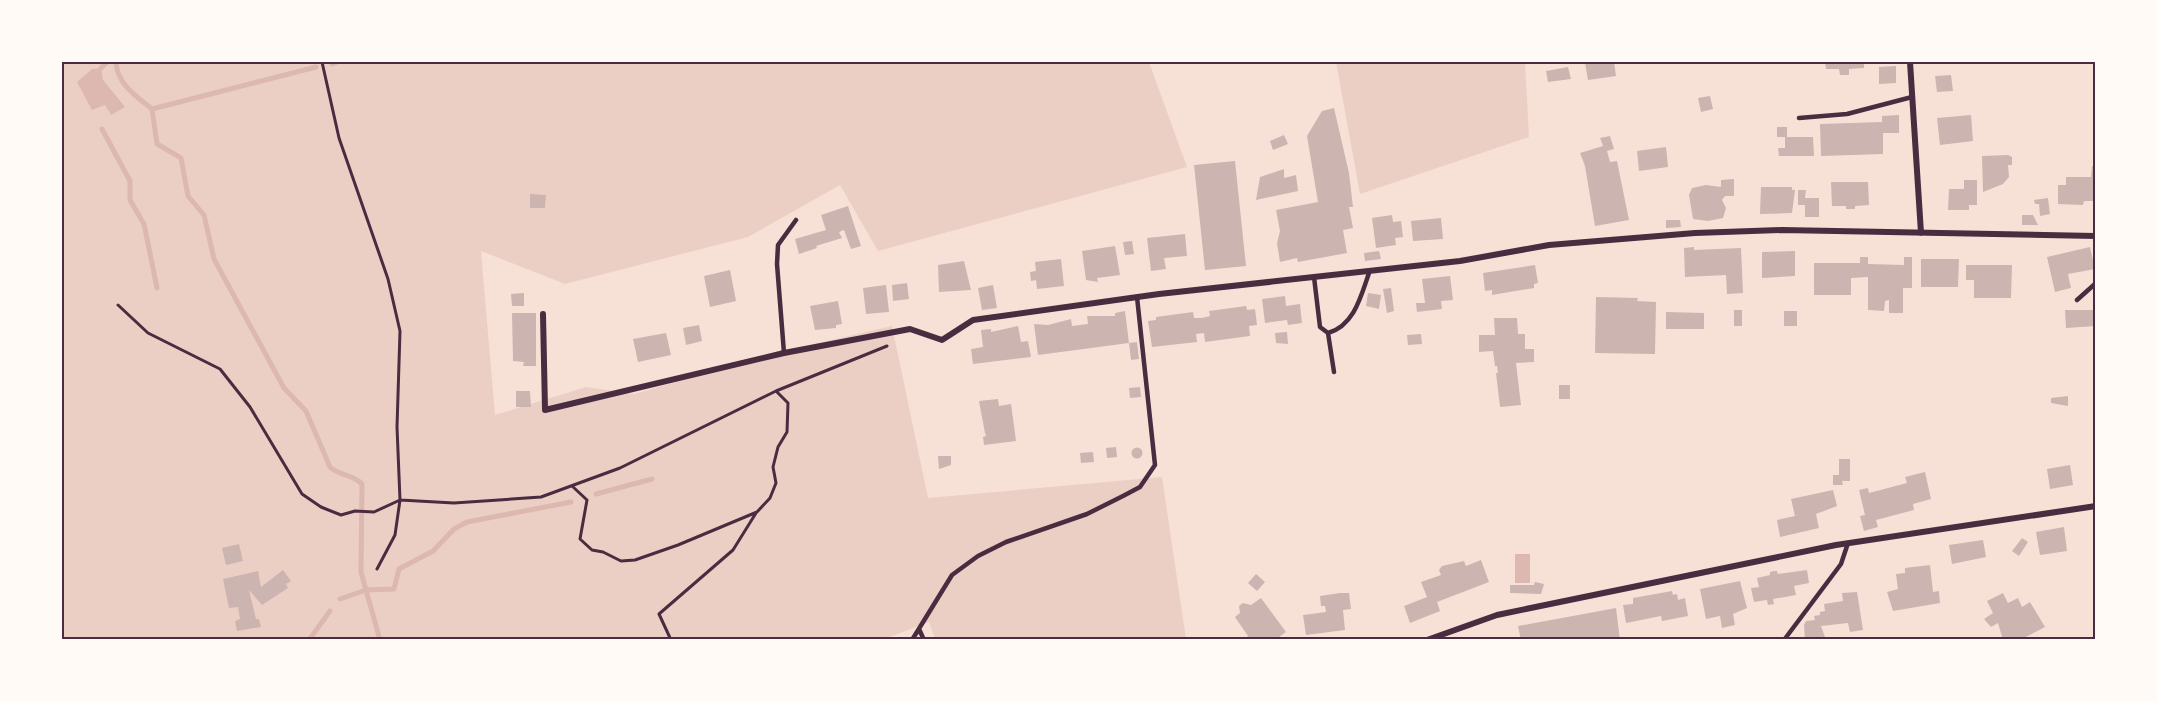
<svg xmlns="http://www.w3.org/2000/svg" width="2157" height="701" viewBox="0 0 2157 701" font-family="'Alegreya Sans',sans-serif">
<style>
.green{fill:#ebcfc5}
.water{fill:#dcb8b0}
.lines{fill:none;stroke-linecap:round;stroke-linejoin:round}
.stream{stroke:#dcb8b0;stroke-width:5}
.building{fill:#ccb4b1}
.path{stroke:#4a2c40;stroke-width:3}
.service{stroke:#4a2c40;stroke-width:4.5}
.minor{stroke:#4a2c40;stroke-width:6}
.neatline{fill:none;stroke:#4a2c40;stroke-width:2}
</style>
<rect width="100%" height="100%" fill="#f7e1d7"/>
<path class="green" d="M62,62H1149L1187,167L878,251L840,185L748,237L565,284L481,251L495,415L586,387L634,394L776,353L892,326L928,498L1162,477L1186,639H935L929,622L882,640L62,639Z
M1336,62H1525L1529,137L1360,194Z"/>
<path class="water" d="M101,68L103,80L125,107L111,115L105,105L92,110L77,82L92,69Z
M1515,554H1530V583H1515Z"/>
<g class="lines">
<path class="stream" d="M116,62C117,84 136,96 152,109L157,144L181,158L188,196L204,215L214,259L284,388L306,411L330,467C339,476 353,474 362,484L361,572L380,640
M332,64L337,62
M101,68L107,62
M152,109L316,67
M102,129L130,181V200L144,224L157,288
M596,494L652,479
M340,599L366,590L394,589L399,569L433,551L454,529L467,522L571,502
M309,640L330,611"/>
</g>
<path class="building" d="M1614,62L1616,76L1588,80L1585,63Z
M1825,62H1864V68L1849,69V75H1840L1839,69H1826Z
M1896,66V83L1879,84V67Z
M1568,67L1571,79L1548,82L1546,71Z
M1951,75L1953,91L1937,92L1935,76Z
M1710,96L1713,109L1701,112L1698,98Z
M1334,108L1349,173L1353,207H1349L1353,228L1343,230L1347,253L1298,262L1297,258L1280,262L1277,243L1280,231L1276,210L1318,202L1307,136L1322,111Z
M1899,115V133H1883V154L1821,156L1820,124L1882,122V116Z
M1971,115L1973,141L1940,145L1937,118Z
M1777,127H1787V137H1813L1814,156H1779L1778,148H1785V137H1777Z
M1284,135L1288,144L1273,150L1270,141Z
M1610,136L1614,149L1607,151L1610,162L1617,161L1629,220L1595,226L1585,166L1580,153L1603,146L1600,138Z
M1666,147L1668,167L1639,171L1637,151Z
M2008,155L2012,157V165H2008L2009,177L2003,184L1983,192L1982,156Z
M1235,161L1246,266L1205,270L1194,165Z
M2092,166H2096V201H2084L2083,205L2058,204V185H2066V177H2091Z
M1284,169V178L1296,175L1298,191L1256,200L1260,177Z
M1734,179V196H1725L1722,200L1726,208L1723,218L1708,221L1693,219L1689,195L1692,188L1706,185L1721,187V180Z
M1964,180H1977V205H1969V210H1948L1949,189H1964Z
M1831,182H1868L1869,205L1855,206V209H1846V206H1832Z
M1761,187H1792V190H1795L1792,213L1760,214Z
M1798,190H1806L1805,198H1819V217H1805V205H1798Z
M530,194L546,195L545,208H530Z
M2048,198L2050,214L2040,216L2039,204H2035L2034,200Z
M848,206L861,246L851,249L844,230L839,232L842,238L816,246L817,248L799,254L795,239L826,230L821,215Z
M1392,215L1393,222L1401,221L1403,237L1395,238L1396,245L1376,248L1372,218Z
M2022,215H2033L2038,225H2022Z
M1441,218L1443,239L1413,241L1411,221Z
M1666,220H1680L1681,227L1666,228Z
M1185,234L1187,256L1164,258L1166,269L1151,271L1147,238Z
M1132,241L1134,254L1125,255L1123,242Z
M1115,246L1120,275L1097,278L1098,282L1086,280L1082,251Z
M1694,247V250L1741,248L1743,293L1727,294L1726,275L1685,277L1684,248Z
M2090,247L2095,269L2068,274L2071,288L2055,292L2047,257Z
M1379,251L1381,259L1365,261L1364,253Z
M1795,251V276L1762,278V252Z
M1860,257H1868V264L1904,265V257H1912V288H1903V313H1889V300L1885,301L1884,311L1868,310V277L1851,278V295H1814V263H1860Z
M1061,259L1064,286L1037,289L1036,280L1031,281L1030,272L1036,271L1035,262Z
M1921,259H1959L1958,287H1921Z
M964,261L971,290L939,292L938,265Z
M1535,265L1538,283L1534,284V288L1492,295V290L1485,291L1483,273Z
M1966,265H2012L2011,298H1974V280H1966Z
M730,270L736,301L710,307L704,276Z
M1450,276L1453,300L1441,301L1442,309L1417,312L1416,303H1425L1422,279Z
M907,283L909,299L893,301L892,285Z
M886,285L889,312L866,314L863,288Z
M993,285L997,308L982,310L978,288Z
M1391,288L1394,311L1387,313L1383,289Z
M524,293V306H512L511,294Z
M1368,293L1381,295L1379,309L1366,306Z
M1285,296L1286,306L1300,304L1302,323L1288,325L1287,320L1265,323L1262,299Z
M1596,297L1638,298L1637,301L1656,302L1655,354L1595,353Z
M838,301L842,324L836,325V328L815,330L810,306Z
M1246,306L1247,310L1255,309L1257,325L1249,326L1250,336L1205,342L1204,333L1196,334L1197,342L1152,347L1148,321L1156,320V317L1193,312L1194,318H1202L1210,316L1209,311Z
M1734,310H1742V326H1734Z
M2065,310H2096V326L2066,328Z
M1125,311L1129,343L1038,355L1034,324L1048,325L1071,319L1072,326L1088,324L1087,316H1115V313Z
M1784,311H1797V326H1784Z
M1666,312L1704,313V329H1666Z
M512,313H536V366H523L524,362L513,361Z
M1494,318H1517L1518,334H1525V349H1534V362L1516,363L1521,405L1500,407L1496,373H1498L1497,366H1495L1493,351L1479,352V335H1495Z
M699,325L702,341L686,345L683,328Z
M1018,326L1021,342L1028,341L1031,357L973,364L971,349L983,347L981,330L991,329V332Z
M1287,332L1288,344L1276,343L1275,333Z
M666,333L671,355L638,362L633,339Z
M1421,334L1422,344L1408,345L1407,335Z
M1137,342L1139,359L1131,360L1129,343Z
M1559,385H1570V399H1559Z
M1140,387L1141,397L1130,398L1129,388Z
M516,391H530L531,407H516Z
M2068,396V406L2051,403V398Z
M998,399L999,406L1011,404L1016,441L984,445L983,437L986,436L985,433L979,401Z
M1116,447L1117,457L1107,458L1106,448Z
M1131.5 453a5.5 5.5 0 1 1 11 0a5.5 5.5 0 1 1-11 0Z
M1093,452L1094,462L1081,463L1080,453Z
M938,456H951V465L939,469Z
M1839,459H1850V481H1842L1843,485H1833V475H1839Z
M2070,465L2073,485L2050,489L2047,469Z
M1925,472L1931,499L1913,504L1914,510L1876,520L1878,527L1864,531L1860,516L1865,515L1859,490L1868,488L1869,493L1907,483L1905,477Z
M1833,490L1837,506L1816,514L1819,528L1780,537L1777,520L1795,516L1791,499Z
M2064,527L2067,551L2040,555L2036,532Z
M2022,538L2028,542L2019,556L2012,551Z
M1983,540L1986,557L1952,564L1949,545Z
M239,544L243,561L226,565L222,548Z
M1481,560L1489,582L1437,602L1440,611L1410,623L1404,606L1427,597L1421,582L1441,575L1439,570L1442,566L1464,561L1466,566Z
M1930,565L1933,592L1939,591L1940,603L1893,611L1887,592L1898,589L1896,574L1905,573V568Z
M283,570L291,581L286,584L288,588L262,605L249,590L256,619H259L261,627L237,631L235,621L240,619L238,607L229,608L223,579L258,571L261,587Z
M1807,570L1809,583L1794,586L1796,595L1773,599L1774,604L1768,605L1767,600L1754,602L1751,588L1759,587L1757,578L1770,575V572L1774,571H1777L1778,574Z
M1256,574L1265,582L1257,591L1248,583Z
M1740,581L1747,608L1733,614L1735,625L1722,628L1720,616L1706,619L1700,589Z
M1535,582L1544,584L1541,594L1510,593V585H1534Z
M1672,591L1673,595L1677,594L1678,600L1685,598L1688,616L1662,621L1661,616L1626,623L1623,605L1633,604V598Z
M1857,592L1863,630L1850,632L1848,623L1821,626L1826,640H1805L1804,625L1806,621L1815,620L1814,616L1820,615V612L1825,611L1824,604L1843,601L1842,593Z
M1340,593H1349L1351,609L1343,610L1345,630L1306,635L1303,615L1326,612L1325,606H1321L1320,596Z
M2003,593L2008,603L2018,598L2022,607L2030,602L2045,627L2020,640H2003L1998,623L1991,627L1984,619L1993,613L1987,601Z
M1261,598L1286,632L1275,640H1244L1248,636L1235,617L1240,613L1239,606L1243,603L1251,605Z
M1616,608L1620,640H1521L1518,626Z"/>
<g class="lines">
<path class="path" d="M322,62L339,138L388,279L400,331L397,427L400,500L395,535L377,569
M118,305L148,333L220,369L250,407L302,494L321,507L341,515L355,511L374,512L400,500L454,503L541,497L620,468L776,391L887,346
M572,486L587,500L580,539L592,550L603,552L621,561L635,560L678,545L757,512L770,498L776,483L773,467L778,447L787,432L788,403L776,391
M671,640L659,614L733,550L756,513"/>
<path class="service" d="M1799,118L1847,114L1912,97
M1314,277L1320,327L1328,333C1354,326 1361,296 1369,273
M2077,300L2096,283
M1328,333L1334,372
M784,353L777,264L778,245L796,220
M919,629L924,640
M912,640L952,575L978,556L1006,542L1087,514L1123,496L1140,487L1155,465L1137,297
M1784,640L1841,564L1848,543"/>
<path class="minor" d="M1910,62L1921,233
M543,314L545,410L784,353L910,329L942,340L973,320L1159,294L1460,261L1549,245L1695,233L1782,230L2096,236
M1427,640L1497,615L1836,545L2096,506"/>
</g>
<rect width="2157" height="701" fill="none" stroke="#fffaf5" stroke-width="126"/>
<rect x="63" y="63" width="2031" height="575" class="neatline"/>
</svg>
